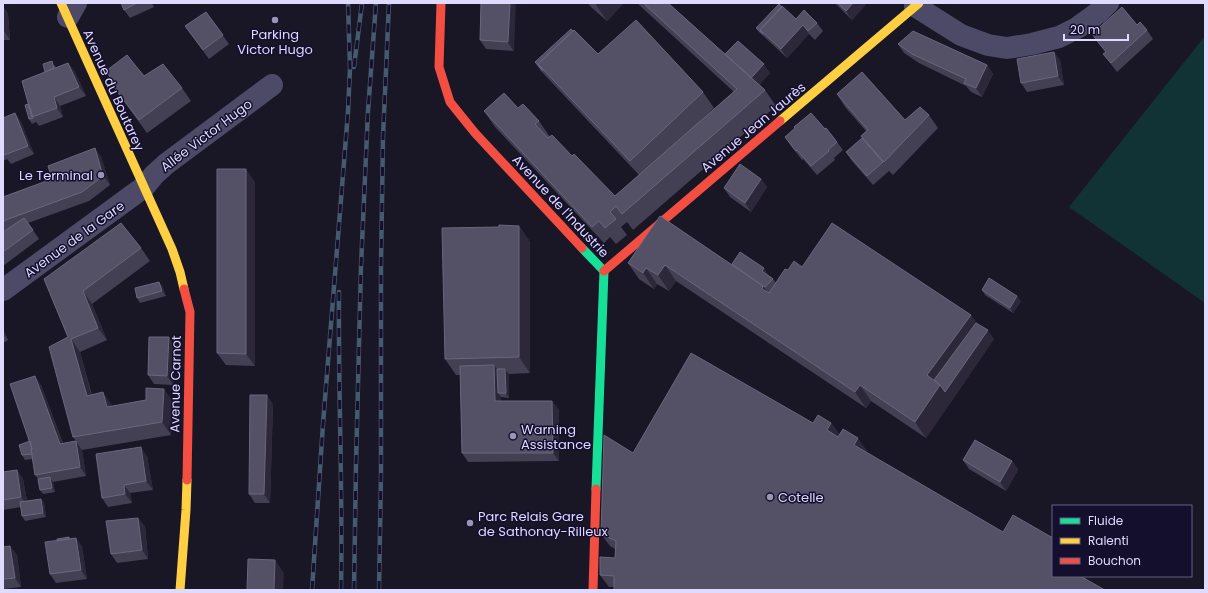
<svg xmlns="http://www.w3.org/2000/svg" width="1208" height="593" viewBox="0 0 1208 593" font-family="Poppins,sans-serif">
<style>
.grass{fill:#123335}
.lines{fill:none;stroke-linecap:round;stroke-linejoin:round}
.street{stroke:#4c4a67;stroke-width:22}
.fast{stroke:#16e098;stroke-width:9}
.slow{stroke:#ffcf43;stroke-width:9}
.jam{stroke:#f24e42;stroke-width:9}
.rail-casing{stroke:#465a6f;stroke-width:4.5}
.rail{stroke:#140f2d;stroke-width:3;stroke-dasharray:9;stroke-linecap:butt}
.wall{fill:#444054}
.shaded-wall{fill:#2c283a}
.building{fill:#545066;stroke:#6a667e}
.poi-dot{fill:#9a95b3;stroke:#140f2d;stroke-width:1.5}
.labels{text-anchor:middle;stroke-width:3;stroke-linejoin:round;paint-order:stroke}
.poi-label{font-size:13px;fill:#dfdaff;stroke:#140f2d;text-anchor:start}
.street-label{font-size:13px;fill:#dfdaff;stroke:#140f2d}
</style>
<rect width="100%" height="100%" fill="#191626"/>
<path class="grass" d="M1205,36V303L1069,207Z"/>
<g class="lines">
<path class="street" d="M915,6L961,35L988,45L1007,48L1032,44L1059,37L1077,28L1099,12L1108,3
M68,17L76,3
M3,290L144,187L154,175L166,164L272,85"/>
<path class="fast" d="M582,248L604,271L596,489"/>
<path class="slow" d="M61,3L172,249L180,272L184,289
M780,121L919,3
M180,590L186,510L187,480"/>
<path class="jam" d="M441,3L439,67L450,102L475,133L582,248
M604,271L780,121
M184,289L190,312L187,480
M593,590L596,489"/>
<g class="rail-casing">
<path id="rail" d="M354,67L362,3
M339,292C338,391 343,491 341,590
M312,590L323,424L348,112L350,68L348,3
M354,590L356,465L361,266L368,111L376,3
M379,590L381,474V266L383,137L389,3"/>
</g>
<use href="#rail" class="rail"/>
</g>
<path class="wall" d="M121,3H152L154,7L130,18L124,10Z
M481,3L514,51L486,49L480,40Z
M588,3H624L607,21L591,7Z
M637,3H668L725,54L770,73L759,85L765,90L776,106L633,230L627,222L621,227L627,235L616,244L610,237L604,243L495,127L484,111L518,108L539,121L550,137L572,156L615,196L639,175L541,71L535,62L598,54L703,92L714,108L700,121L734,92Z
M835,3H867L852,20Z
M3,6L8,14L10,40H3Z
M206,12L229,44L209,59L185,26Z
M796,19L817,23L823,31L815,40L809,34L787,58L759,32L756,28Z
M1137,25L1147,30L1153,39L1117,72L1103,54L1106,52L1098,43L1092,34Z
M898,44L987,65L993,74L982,97L971,92L966,86L919,63L904,53Z
M1054,52L1060,60L1064,85L1027,92L1021,83Z
M68,63L75,72L86,96L60,106L63,117L39,126L36,122L32,124L29,119V104L45,72L55,65L56,68Z
M106,71L144,76L182,88L191,101L147,133L112,85L114,83Z
M837,94L905,120L929,115L938,128L893,175L889,171L873,185L852,161L846,152L865,141L861,136L866,131L845,107Z
M15,113L21,122L34,154L11,164L7,159L3,161V118Z
M825,129L837,142L843,150L834,158L835,160L817,175L803,159L802,160L791,146L785,137Z
M95,148L101,157L110,185L89,201L28,223L39,239L3,266V197L52,179Z
M761,179L767,187L751,212L730,197L724,188Z
M255,182V366L226,365L217,353Z
M519,226L530,242V373L509,374V398L501,397V401H552L559,410V461L468,462L462,453L460,375H456L445,359L499,227Z
M141,248L150,261L92,304L107,340L80,352L92,395L112,406L173,401L171,435L82,450L86,476L53,482L55,492L43,494L40,490L38,479L35,475L32,459L25,460L22,455L30,441L41,385L63,443L76,441L73,437L68,337L44,279Z
M628,263L732,264L770,276L773,279L776,283L788,270L802,267L976,323L994,339L926,438L871,401L866,408L676,281L669,291L657,284L654,289L639,279Z
M159,282L162,286L166,296L140,303L137,298Z
M982,290L1021,301L1013,313L985,295Z
M3,328L8,340L3,343Z
M175,346L173,385L154,384L148,375Z
M273,404L270,503H255L249,494Z
M813,423H831L840,435L867,451L866,452L1053,576H1087L1085,579L609,587L600,575L615,558V549L610,546L601,534L633,453Z
M147,456L153,490L130,493L132,503L108,507L102,498Z
M963,460L1012,461L1018,470L1006,491L969,469Z
M17,470L23,479L27,501L41,499L44,503L46,517L25,521L22,516L21,507L3,510V472Z
M145,526L148,559L117,563L111,554Z
M69,537L70,539L76,538L82,547L87,579L56,583L50,574L57,541Z
M10,546L17,555L21,587L3,589V547Z"/>
<path class="shaded-wall" d="M510,3H516L514,51L508,42Z
M598,3H624L607,21L596,5Z
M853,3H867L852,20L846,11Z
M3,6L8,14L10,40L4,31Z
M803,25L809,34L787,58L781,49Z
M1054,52L1060,60L1064,85L1058,76Z
M68,63L75,72L86,96L79,87Z
M764,64L770,73L756,88L750,80Z
M987,65L993,74L982,97L976,88Z
M54,97L60,106L63,117L57,108Z
M15,113L21,122L34,154L28,146Z
M95,148L101,157L110,185L103,176Z
M246,169L255,182V366L246,354Z
M761,179L767,187L751,212L745,203Z
M519,226L530,242V373L519,357Z
M3,228L9,236L3,232Z
M665,265L676,281L669,291L658,275Z
M646,268L657,284L654,289L643,273Z
M764,268L770,277L762,271Z
M159,282L162,286L166,296L162,291Z
M763,286L775,302L762,289Z
M83,291L92,304L107,340L98,328Z
M1017,296L1021,301L1013,313L1010,308Z
M971,315L983,331L942,387L952,401L926,438L915,422L927,375Z
M3,328L8,340L4,335L3,331Z
M988,330L994,339L952,401L945,392Z
M169,337L175,346L173,385L167,376Z
M71,339L80,352L95,409L87,396Z
M494,365L501,374L498,393L501,397V410L495,401Z
M505,369L509,374V398L506,393Z
M35,376L41,385L66,453L60,444Z
M860,385L871,401L866,408L855,392Z
M164,389L173,401L171,435L162,422Z
M103,392L112,405L116,419L107,407Z
M267,395L273,404L270,503L264,494Z
M552,401L559,410V461L553,453Z
M831,423L840,435L836,443L827,430Z
M858,438L867,451L863,458L854,445Z
M76,441L82,450L86,476L80,467Z
M141,447L147,456L153,490L146,481Z
M1012,461L1018,470L1006,491L1000,482Z
M17,470L23,479L28,506L21,497Z
M50,477L53,482L55,492L52,488Z
M124,485L130,493L132,503L125,494Z
M41,499L44,503L46,517L43,513Z
M138,518L145,526L148,559L142,550Z
M76,538L82,547L87,579L81,570Z
M10,546L17,555L21,587L15,578Z
M275,560L284,573L283,590H274Z
M1076,576H1087L1082,584Z"/>
<path class="building" d="M121,3H137L124,10Z
M481,3H510L508,42L480,40Z
M643,3H668L765,90L622,214L616,206L610,212L616,219L605,228L599,221L592,227L484,111L504,93L518,108L523,104L539,121L535,124L548,138L552,135L572,156L574,154L615,196L737,89Z
M838,3H853L846,11Z
M779,4L782,7L760,30L763,34L756,28Z
M782,6L796,19L804,10L817,23L808,31L803,25L781,49L760,30Z
M1122,7L1137,25L1140,22L1147,30L1111,63L1103,54L1106,52L1092,34Z
M206,12L223,35L203,50L185,26Z
M636,20L703,92L630,161L538,64L574,30L598,54Z
M571,29L573,31L538,64L543,71L535,62Z
M913,31L987,65L976,88L964,83L966,79L912,54L898,44Z
M738,41L764,64L751,78L725,54Z
M1054,52L1058,76L1021,83L1017,59Z
M127,55L144,76L163,64L182,88L139,120L112,85L114,83L106,71Z
M52,61L54,68L45,72L43,64Z
M68,63L79,87L54,97L57,108L32,117L22,81Z
M862,72L905,120L920,107L929,115L884,162L861,136L868,130L837,94Z
M29,104L33,118L29,119L25,105Z
M15,113L28,146L4,155L3,151V118Z
M811,113L825,129L826,128L837,142L828,150L829,151L811,166L797,150L796,151L785,137L795,128L794,127Z
M862,138L883,162L867,176L846,152Z
M95,148L103,176L82,192L3,221V197L52,179L48,166Z
M740,164L761,179L745,203L724,188Z
M217,169H246V354L217,353Z
M660,216L763,286L762,289L769,293L785,269L788,270L794,261L802,267L832,223L971,315L927,375L940,385L915,422L860,385L855,392L665,265L658,275L646,268L643,273L628,263Z
M24,218L33,230L3,252V232Z
M121,223L141,248L83,291L98,328L71,339L87,396L103,392L107,407L146,400V388L164,389L162,422L73,437L49,347L68,337L44,279Z
M499,225L519,226V357L445,359L442,228L499,227Z
M740,252L764,268L762,271L773,279L765,287L763,286L732,264Z
M989,278L1017,296L1010,308L982,290Z
M159,282L162,291L137,298L135,288Z
M976,323L988,330L945,392L940,385L934,380Z
M149,337H169L167,376L148,375Z
M691,353L813,423L818,415L831,423L827,430L838,437L843,429L858,438L854,445L1003,532L1013,515L1053,538V576H1080L1105,590H614V576L600,575V557L615,558L616,541L601,534L604,435L633,453Z
M494,365L495,401H552L553,453H462L460,366Z
M497,369H505L506,393H498Z
M35,376L60,444L76,441L80,467L35,475L31,449H32L10,384Z
M250,395H267L264,494H249Z
M975,440L1012,461L1000,482L963,460Z
M30,441L32,449H31L32,454L22,455L19,445Z
M141,447L146,481L124,485L125,494L102,498L96,454Z
M17,470L21,497L3,500V472Z
M50,477L52,488L40,490L38,479Z
M41,499L43,513L22,516L20,502Z
M138,518L142,550L111,554L106,521Z
M69,537V539L57,541V539Z
M76,538L81,570L50,574L45,542Z
M10,546L15,578L3,579V547Z
M248,559L275,560L274,590H247Z"/>
<g class="poi-dot">
<circle cx="275" cy="20" r="4"/>
<circle cx="101" cy="175" r="4"/>
<circle cx="513" cy="436" r="4"/>
<circle cx="770" cy="497" r="4"/>
<circle cx="470" cy="523" r="4"/>
</g>
<g class="labels">
<g class="poi-label">
<text x="275" y="39" text-anchor="middle">Parking<tspan x="275" dy="15">Victor Hugo</tspan></text>
<text x="93" y="180" text-anchor="end">Le Terminal</text>
<text x="521" y="434">Warning<tspan x="521" dy="15">Assistance</tspan></text>
<text x="778" y="502">Cotelle</text>
<text x="478" y="521">Parc Relais Gare<tspan x="478" dy="15">de Sathonay-Rilleux</tspan></text>
</g>
<g class="street-label">
<text transform="translate(114 90) rotate(66)" y="5">Avenue du Boutarey</text>
<text transform="translate(753 127) rotate(-40)" y="5">Avenue Jean Jaurès</text>
<text transform="translate(206 135) rotate(-37)" y="5">Allée Victor Hugo</text>
<text transform="translate(561 206) rotate(47)" y="5">Avenue de l'Industrie</text>
<text transform="translate(74 239) rotate(-36)" y="5">Avenue de la Gare</text>
<text transform="translate(175 384) rotate(-89)" y="5">Avenue Carnot</text>
</g>
</g>
<rect width="1208" height="593" fill="none" stroke="#dfdaff" stroke-width="8"/>
<rect x="1052" y="505" width="140" height="72" fill="#140f2d" stroke="#656081"/>
<rect x="1060" y="518" width="20" height="6" fill="#16e098" stroke="#656081"/>
<text x="1088" y="525" font-size="12" fill="#dfdaff">Fluide</text>
<rect x="1060" y="538" width="20" height="6" fill="#ffcf43" stroke="#656081"/>
<text x="1088" y="545" font-size="12" fill="#dfdaff">Ralenti</text>
<rect x="1060" y="558" width="20" height="6" fill="#f24e42" stroke="#656081"/>
<text x="1088" y="565" font-size="12" fill="#dfdaff">Bouchon</text>
<path d="M1064 34v6h64v-6" fill="none" stroke="#dfdaff" stroke-width="2"/>
<text x="1070" y="34" font-size="12" fill="#dfdaff" stroke="#140f2d" stroke-width="3" paint-order="stroke">20 m</text>
</svg>
